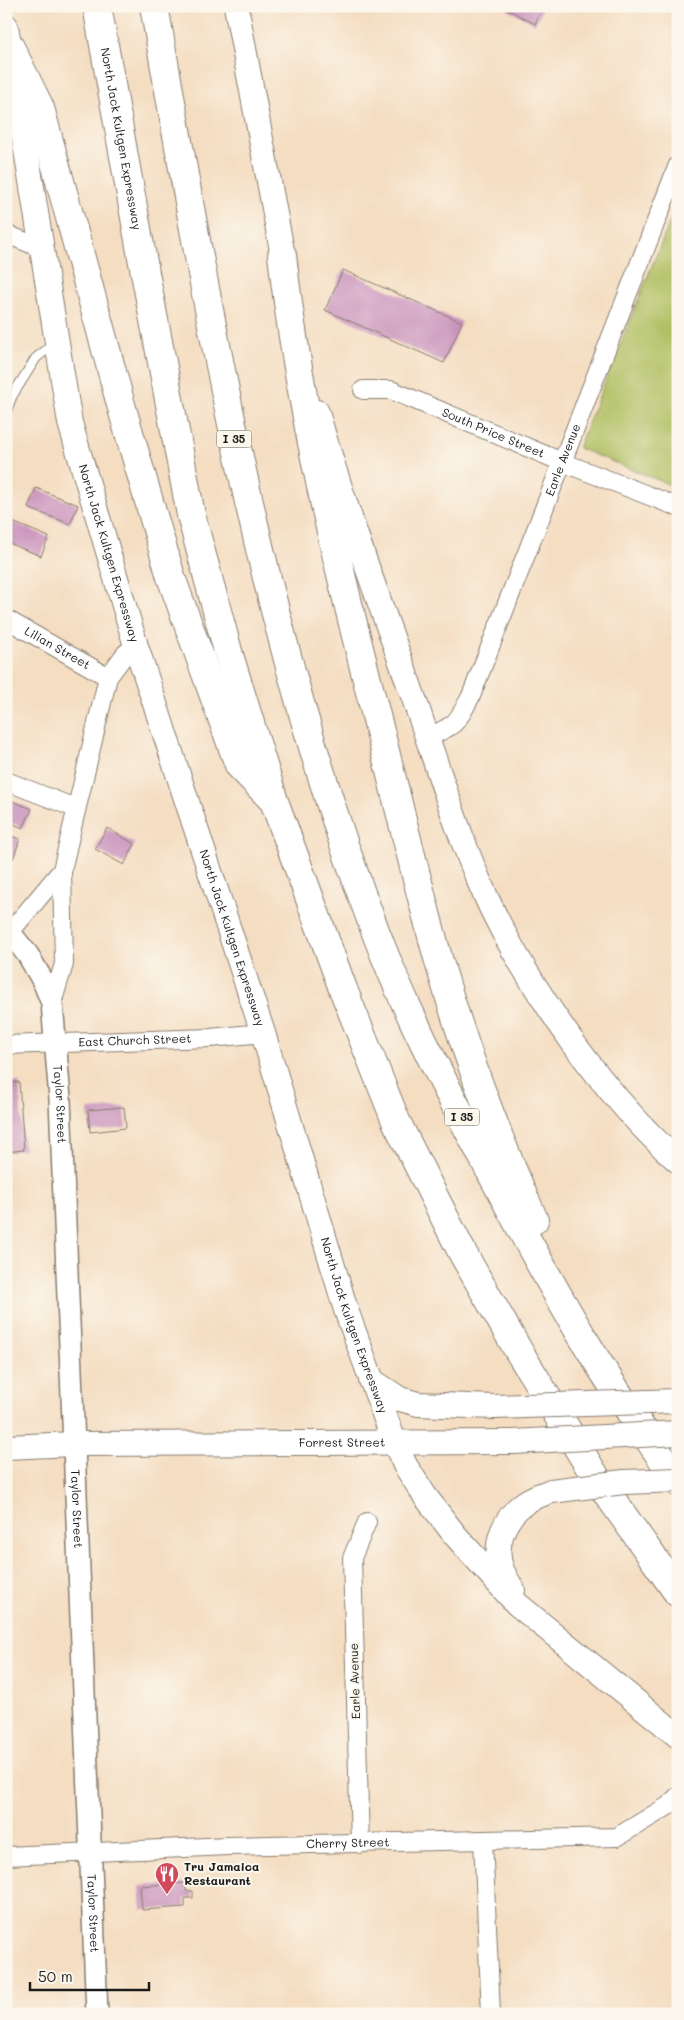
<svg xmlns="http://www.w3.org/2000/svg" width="684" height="2020" viewBox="0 0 684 2020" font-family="Mali,sans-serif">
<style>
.green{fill:#b0bf62;stroke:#666e3f}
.building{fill:#c992bc}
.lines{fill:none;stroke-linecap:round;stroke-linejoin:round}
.service-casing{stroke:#887c6e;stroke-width:11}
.minor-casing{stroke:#887c6e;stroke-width:20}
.tertiary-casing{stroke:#887c6e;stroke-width:24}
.secondary-casing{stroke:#887c6e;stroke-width:26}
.motorway-casing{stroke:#887c6e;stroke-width:30}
.service{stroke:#fff;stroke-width:9}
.minor{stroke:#fff;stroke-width:18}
.tertiary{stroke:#fff;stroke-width:21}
.secondary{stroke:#fff;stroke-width:24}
.motorway{stroke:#fff;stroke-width:28}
.secondary-bridge-casing{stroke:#887c6e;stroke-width:26;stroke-linecap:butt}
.secondary-bridge{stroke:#fff;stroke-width:24}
.labels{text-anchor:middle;stroke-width:4;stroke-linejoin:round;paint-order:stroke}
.shield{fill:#fbf7ec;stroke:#5f5e5a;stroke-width:1}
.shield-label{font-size:11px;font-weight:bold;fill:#1c1c1c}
.street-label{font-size:12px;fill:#1c1c1c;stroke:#fbf7ec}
.poi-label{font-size:12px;font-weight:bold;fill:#1c1c1c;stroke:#fbf7ec;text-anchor:start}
</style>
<rect width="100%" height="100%" fill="#fbf7ec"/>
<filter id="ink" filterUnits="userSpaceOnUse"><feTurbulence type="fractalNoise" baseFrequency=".02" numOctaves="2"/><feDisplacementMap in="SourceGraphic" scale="10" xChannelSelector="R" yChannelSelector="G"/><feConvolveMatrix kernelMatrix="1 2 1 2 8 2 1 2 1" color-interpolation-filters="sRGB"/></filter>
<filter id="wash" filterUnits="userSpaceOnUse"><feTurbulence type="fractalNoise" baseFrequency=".0096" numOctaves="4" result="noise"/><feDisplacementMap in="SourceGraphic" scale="20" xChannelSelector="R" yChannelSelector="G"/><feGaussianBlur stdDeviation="1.12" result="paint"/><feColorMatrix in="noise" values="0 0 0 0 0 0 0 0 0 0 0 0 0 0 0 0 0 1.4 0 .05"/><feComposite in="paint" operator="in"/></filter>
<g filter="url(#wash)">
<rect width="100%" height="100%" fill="#f4ddc1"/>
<path class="green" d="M678,202V488L578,448Z"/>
<g id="blocks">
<path class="building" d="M501,6H536L542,10L535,24Z
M343,270L462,322L444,363L325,310Z
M36,488L78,505L70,524L28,508Z
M10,521L49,537L41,556L6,542V530Z
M7,799L32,809L23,828L6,821Z
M107,828L135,844L124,865L95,849Z
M6,834L20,839L13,859L6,856Z
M19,1082L24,1150L6,1152V1083Z
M124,1107L126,1128L90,1132L88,1110Z
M185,1883L186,1891H193V1898H185V1907L142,1910L140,1886Z"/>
</g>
</g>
<g filter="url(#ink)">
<use href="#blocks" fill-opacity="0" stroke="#887c6e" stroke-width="1"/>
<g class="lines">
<g class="service-casing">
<path id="service" d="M6,412L12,396L36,358L54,344"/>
</g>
<g class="minor-casing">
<g id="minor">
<path d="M6,234L41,248"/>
<path id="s1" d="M363,390H391L562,462L678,507"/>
<path id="s2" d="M6,619L108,677"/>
<path id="s3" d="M427,737C457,725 456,724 471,696L678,165"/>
<path d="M6,781L75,808"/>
<path d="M10,932L62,870L108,677L126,653L136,646"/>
<path d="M52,1003L64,964L62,870"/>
<path id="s4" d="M6,1045L210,1038L263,1033"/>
<path d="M483,1840L491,2014"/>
<path d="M360,1844L352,1558L367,1522"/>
<path id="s5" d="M6,1856L228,1846L617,1837L668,1806L678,1796"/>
</g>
</g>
<g class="tertiary-casing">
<g id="tertiary">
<path id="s6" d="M6,928L28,955L44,983L52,1003L60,1099L97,2014"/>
</g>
</g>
<g class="secondary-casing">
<g id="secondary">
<path d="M236,6L286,272"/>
<path id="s7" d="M6,26L70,423L136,646L263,1033L346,1310L394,1441L405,1465L425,1496L455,1535L517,1604L678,1736"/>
<path d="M317,412C344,507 379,600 412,693C435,758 454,824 482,888C506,943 539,995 574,1044C605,1086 638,1126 678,1161"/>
<path d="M371,1380L400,1399L418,1404L494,1407"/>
<path id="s8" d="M6,1447L74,1444L513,1442"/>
<path d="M513,1590C509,1584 505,1577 502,1570C492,1545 505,1516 526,1502C533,1497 543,1494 551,1491"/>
</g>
</g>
<g class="motorway-casing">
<g id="motorway">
<path id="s9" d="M97,6L142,257L191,515L229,655L274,801L343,989L396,1121L462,1252L518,1350L597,1479L678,1593"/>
<path d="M154,6C210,320 261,633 376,933C404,1007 441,1078 478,1148C515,1218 552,1288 594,1356C620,1399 650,1440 678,1482"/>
<path d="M10,47L40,108L123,412L171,577L239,765L271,798"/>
<path d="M282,255C300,415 339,571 379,727C399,806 418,887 440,965C465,1052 497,1137 534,1220"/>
</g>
</g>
<use href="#service" class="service"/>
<use href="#minor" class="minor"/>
<use href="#tertiary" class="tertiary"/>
<use href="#secondary" class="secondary"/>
<use href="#motorway" class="motorway"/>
<g class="secondary-bridge-casing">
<path id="secondary-bridge" d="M494,1407L678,1401
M513,1442L678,1433
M551,1491L624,1482L678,1480"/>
</g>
<use href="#secondary-bridge" class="secondary-bridge"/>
</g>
</g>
<defs>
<g id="restaurant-pin" transform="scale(1.25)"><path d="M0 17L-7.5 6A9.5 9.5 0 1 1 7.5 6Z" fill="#d1495b" stroke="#fbf7ec"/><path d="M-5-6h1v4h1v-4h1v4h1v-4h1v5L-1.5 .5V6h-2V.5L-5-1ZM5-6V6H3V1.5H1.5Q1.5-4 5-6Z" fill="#fff"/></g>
</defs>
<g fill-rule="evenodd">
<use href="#restaurant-pin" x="167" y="1874"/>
</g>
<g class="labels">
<g class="shield">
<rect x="216.5" y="430.5" width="35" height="17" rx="4"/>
<rect x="444.5" y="1108.5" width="35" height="17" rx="4"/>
</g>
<g class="shield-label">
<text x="234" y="443">I 35</text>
<text x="462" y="1121">I 35</text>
</g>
<g class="street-label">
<text dy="4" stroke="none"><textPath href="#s9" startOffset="135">North Jack Kultgen Expressway</textPath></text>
<text dy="4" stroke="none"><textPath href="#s1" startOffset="139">South Price Street</textPath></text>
<text dy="4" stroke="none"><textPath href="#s3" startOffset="316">Earle Avenue</textPath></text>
<text dy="4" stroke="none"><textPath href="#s7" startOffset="538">North Jack Kultgen Expressway</textPath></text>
<text dy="4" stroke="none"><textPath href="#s2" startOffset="59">Lilian Street</textPath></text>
<text dy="4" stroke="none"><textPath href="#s7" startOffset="942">North Jack Kultgen Expressway</textPath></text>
<text dy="4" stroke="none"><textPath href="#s4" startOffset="129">East Church Street</textPath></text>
<text dy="4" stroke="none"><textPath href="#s6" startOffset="190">Taylor Street</textPath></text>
<text dy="4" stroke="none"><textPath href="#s7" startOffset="1348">North Jack Kultgen Expressway</textPath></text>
<text dy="4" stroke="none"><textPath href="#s8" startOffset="336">Forrest Street</textPath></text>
<text dy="4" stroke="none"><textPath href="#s6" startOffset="595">Taylor Street</textPath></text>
<text transform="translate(355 1681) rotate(-92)" y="4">Earle Avenue</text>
<text dy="4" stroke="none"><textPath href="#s5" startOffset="342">Cherry Street</textPath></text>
<text dy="4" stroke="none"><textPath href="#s6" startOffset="1000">Taylor Street</textPath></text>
</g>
<g class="poi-label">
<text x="184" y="1871">Tru Jamaica<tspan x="184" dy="14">Restaurant</tspan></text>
</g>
</g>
<rect width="684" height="2020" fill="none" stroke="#fbf7ec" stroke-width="25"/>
<path d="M30 1982v8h119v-8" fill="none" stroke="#1c1c1c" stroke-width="2.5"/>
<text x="38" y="1982" font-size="15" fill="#1c1c1c" stroke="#fbf7ec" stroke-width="4" paint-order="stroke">50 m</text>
</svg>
